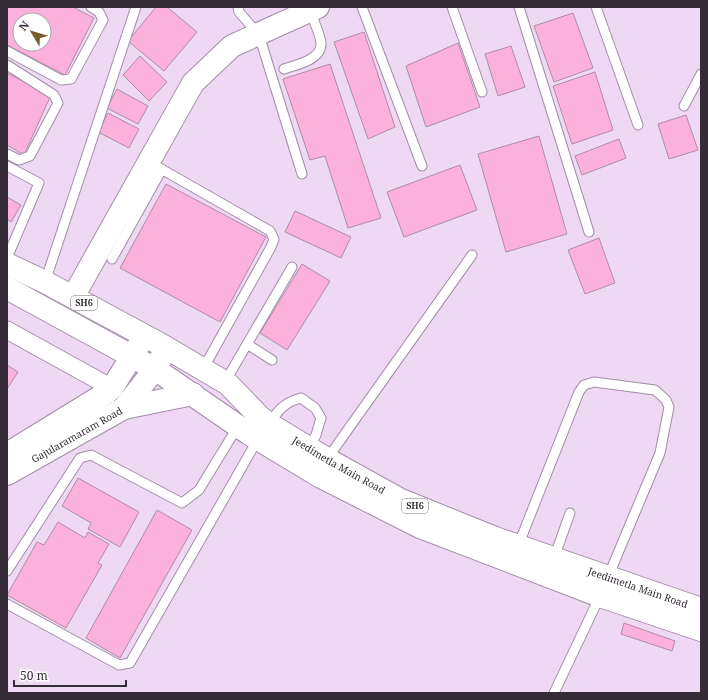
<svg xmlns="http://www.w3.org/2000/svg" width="708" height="700" viewBox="0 0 708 700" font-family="'Noto Serif',serif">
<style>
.building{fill:#fbb1db;stroke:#ad8e9f;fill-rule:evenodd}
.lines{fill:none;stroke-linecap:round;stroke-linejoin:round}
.service-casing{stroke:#a28da7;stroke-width:11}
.minor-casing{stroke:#a28da7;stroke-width:19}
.tertiary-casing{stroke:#a28da7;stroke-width:24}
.secondary-casing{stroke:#a28da7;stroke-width:24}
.primary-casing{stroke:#a28da7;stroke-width:24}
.service{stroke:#fff;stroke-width:9}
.minor{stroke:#fff;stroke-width:17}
.tertiary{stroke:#fff;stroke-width:22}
.secondary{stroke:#fff;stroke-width:22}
.primary{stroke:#fff;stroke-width:22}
.labels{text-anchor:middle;stroke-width:4;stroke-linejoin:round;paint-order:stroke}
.shield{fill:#fff;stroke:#726b73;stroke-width:1}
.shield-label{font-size:9px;font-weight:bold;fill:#352c37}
.street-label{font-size:10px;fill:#352c37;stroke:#fff}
</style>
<rect width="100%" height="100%" fill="#efd8f3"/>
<path class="building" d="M7,7H73L94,18L65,75L7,45ZM20,20H44V44H20Z
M156,7H167L197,32L164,71L128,41Z
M573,13L593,68L554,82L534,26Z
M364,32L395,127L368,139L334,42Z
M458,43L480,107L426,127L406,66Z
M511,46L525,87L498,96L485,54Z
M140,56L167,82L149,101L123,75Z
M330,64L381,218L348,228L325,156L310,160L283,79Z
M595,72L613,130L572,144L553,86Z
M7,73L51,95L24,155L7,145Z
M117,89L148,106L138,124L107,108Z
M108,113L139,129L129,148L98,132Z
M686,115L698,150L669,159L658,124Z
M539,136L567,234L506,252L478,154Z
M619,139L626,158L582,175L575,156Z
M460,165L477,210L404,237L387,192Z
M166,184L266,237L220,322L120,268Z
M7,197L21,205L11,222L7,219Z
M295,211L351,237L341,258L285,232Z
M599,238L615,283L585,294L568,250Z
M302,264L330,281L287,350L260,333Z
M7,365L18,372L7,389Z
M78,478L139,512L120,547L88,529L91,523L62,506Z
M157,510L192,530L120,658L86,638Z
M58,522L85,538L88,532L109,544L98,563L102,565L66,628L7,595L37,542L44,545Z
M624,623L675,641L672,651L621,634Z"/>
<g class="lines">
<g class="service-casing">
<path id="service" d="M238,7L239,12L259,35L302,174
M362,7L422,166
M452,7L482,92
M519,7L589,232
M596,7L638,125
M7,51L61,80L71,79L103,20L99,12L91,7
M7,65L54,95L58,103L30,156L19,160L7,154
M284,69C296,65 321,60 321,44C321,36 313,19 310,11
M684,106L701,74
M149,162L270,231L274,239L271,247L203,369
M7,166L39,183L7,258
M112,259L162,169
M45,282L136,7
M247,344L272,360
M225,382L292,267
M269,424C278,410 285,402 301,398L315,408L321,418L316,435L309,448
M327,459L472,255
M518,546L579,392L584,385L594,382L655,390L666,400L669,407L660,453L608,577
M554,558L570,513
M7,571L80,458L91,455L182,503L199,490L238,426
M7,604L119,665L130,663L258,439
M554,693L600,596"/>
</g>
<g class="minor-casing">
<path id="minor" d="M7,330L112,388"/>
</g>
<g class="tertiary-casing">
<path id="tertiary" d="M73,297L193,83L232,46L318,7"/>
</g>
<g class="secondary-casing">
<g id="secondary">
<path d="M7,454L106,393L112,388L139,345"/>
<path id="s1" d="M7,474L124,408L155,369L161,358"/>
</g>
</g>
<g class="primary-casing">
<g id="primary">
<path id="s2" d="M7,264L45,282L160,344L228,384L260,417L269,424L327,459L401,500L495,538L701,609"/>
<path d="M7,288L155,369L248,433L321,477L420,527L600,596L701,630"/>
<path d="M124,408L193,394"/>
</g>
</g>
<use href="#service" class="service"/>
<use href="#minor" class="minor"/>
<use href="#tertiary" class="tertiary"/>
<use href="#secondary" class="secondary"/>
<use href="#primary" class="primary"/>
</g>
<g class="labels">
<g class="shield">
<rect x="71" y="296" width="26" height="14" rx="3"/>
<rect x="402" y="499" width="26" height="14" rx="3"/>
</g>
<g class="shield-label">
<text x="84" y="306">SH6</text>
<text x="415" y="509">SH6</text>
</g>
<g class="street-label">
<text dy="4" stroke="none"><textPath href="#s1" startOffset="80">Gajularamaram Road</textPath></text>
<text dy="4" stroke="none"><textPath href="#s2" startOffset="390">Jeedimetla Main Road</textPath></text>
<text dy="4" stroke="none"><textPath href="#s2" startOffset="714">Jeedimetla Main Road</textPath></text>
</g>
</g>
<rect width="708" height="700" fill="none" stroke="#352c37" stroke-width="16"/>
<g transform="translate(32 32) rotate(308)"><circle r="19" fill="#ffffff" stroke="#aeabaf"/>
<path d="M0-3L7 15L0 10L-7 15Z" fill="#785c2f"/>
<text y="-6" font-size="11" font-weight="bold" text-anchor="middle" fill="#352c37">N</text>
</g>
<path d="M14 680v6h112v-6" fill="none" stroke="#352c37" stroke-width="2"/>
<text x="20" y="680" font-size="12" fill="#352c37" stroke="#ffffff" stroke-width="3" paint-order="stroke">50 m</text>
</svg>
